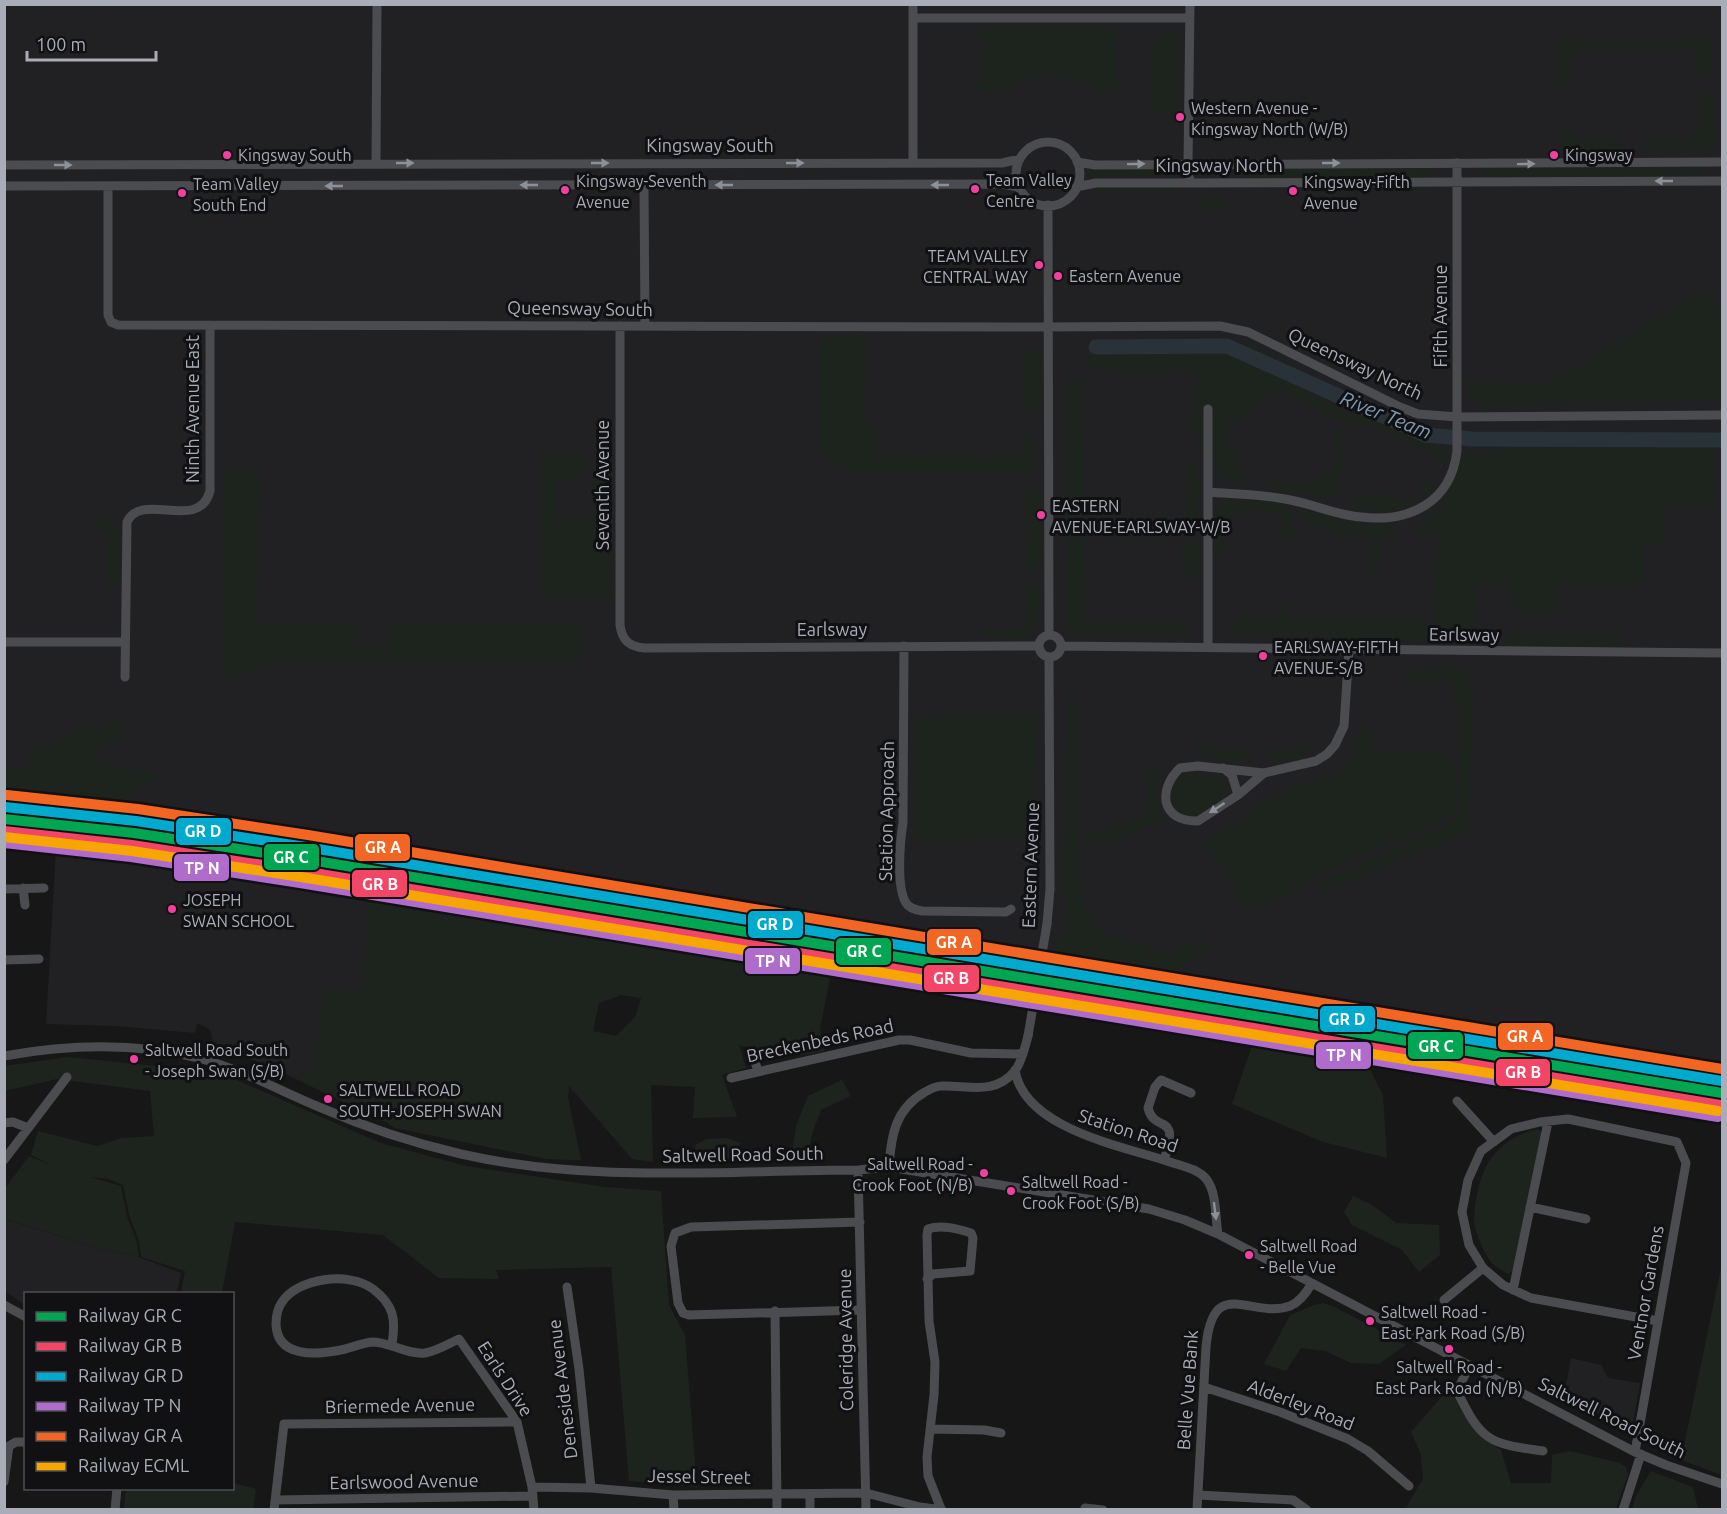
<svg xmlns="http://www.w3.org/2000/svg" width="1727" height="1514" viewBox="0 0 1727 1514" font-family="Ubuntu,sans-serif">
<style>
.built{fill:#212123}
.green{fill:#1d241e;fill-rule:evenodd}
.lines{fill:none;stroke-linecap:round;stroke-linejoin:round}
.river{stroke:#2a3239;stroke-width:15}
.minor{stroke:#4b4c50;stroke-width:9}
.rail{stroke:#4b4c4f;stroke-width:2;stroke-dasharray:8 6;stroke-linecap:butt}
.minor-bridge{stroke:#4b4c50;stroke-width:9}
.rail-1-casing{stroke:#111113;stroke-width:15}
.rail-2-casing{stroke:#111113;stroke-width:15}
.rail-3-casing{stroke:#111113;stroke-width:15}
.rail-4-casing{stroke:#111113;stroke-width:15}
.rail-5-casing{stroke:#111113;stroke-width:15}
.rail-6-casing{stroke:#111113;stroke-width:15}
.rail-1{stroke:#00a651;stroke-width:10}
.rail-2{stroke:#f34667;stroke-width:10}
.rail-3{stroke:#00a9ce;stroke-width:10}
.rail-4{stroke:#b06ccc;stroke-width:10}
.rail-5{stroke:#f26522;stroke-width:10}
.rail-6{stroke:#f7a600;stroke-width:10}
.oneway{fill:#8c9099}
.bus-dot{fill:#f240a1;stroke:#111113;stroke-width:2}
.labels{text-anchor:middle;stroke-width:6;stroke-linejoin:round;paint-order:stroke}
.bus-label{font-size:16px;fill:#a8adb8;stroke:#111113;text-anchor:start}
.street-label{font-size:18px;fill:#a8adb8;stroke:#111113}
.water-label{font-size:20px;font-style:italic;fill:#7f9bb3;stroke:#111113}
.line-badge{stroke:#111113;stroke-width:2}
.badge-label{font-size:16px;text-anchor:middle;font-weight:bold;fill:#fff}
</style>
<rect width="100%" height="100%" fill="#171717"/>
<path class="built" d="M4,5H1722V1062L1629,1050L1287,999L1055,953L961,939L816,926L748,915L439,863L308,836L140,809L117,802L5,788Z
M57,831L423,890L657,931L641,998L621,995L599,1003L593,1031L569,1086L568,1098L581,1160L547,1159L395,1128L359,1106L354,1107L294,1078L247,1058L233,1056L212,1043V1036L209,1029L197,1023L195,1033L115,1026L46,1024Z
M4,1219L98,1248L139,1257L181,1273L177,1293L26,1294L25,1305L5,1291Z
M1571,1358L1601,1365L1608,1378L1640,1383L1632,1429L1630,1432L1564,1395Z"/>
<path class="green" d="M4,5L5,4L45,5L40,10L5,11Z
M74,5H171L166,8L90,9Z
M925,5H1176L1169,7H931Z
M985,28H1116L1121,36L1116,37V83H1122C1118,97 1105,93 1093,93V86C1060,75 1040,72 1006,86L1005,94L981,93L976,89V85L981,84V39H975C975,32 978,29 985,28Z
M1162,30H1173L1177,35L1178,112L1156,113L1152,109L1153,44L1162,37Z
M1711,36L1712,76H1697L1696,48L1674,50L1572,51L1569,87L1558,89L1560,40L1668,44Z
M1698,92L1714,95L1715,144L1710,150L1643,149L1640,143L1647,136L1686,140L1698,129Z
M1560,132H1571L1574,138H1618L1622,142L1619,149H1569L1561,146Z
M1431,168L1435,173L1432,178L1236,177V169Z
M1090,169H1163L1171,173V177H1091L1086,173Z
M1189,169H1215V177H1197Z
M1481,169H1701L1705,172L1702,175L1482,176L1478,173Z
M1172,187V193H1097V188Z
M1200,196H1223V206L1220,211H1199Z
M1708,288L1721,311L1722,400L1487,405L1469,395L1468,380L1541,385L1573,370L1624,337Z
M866,335L864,423H878V456L980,453L981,462L985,458L1023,455L1025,434L1033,432V468L1028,473H848L847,467H830V453H820V342L825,337Z
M1221,338L1254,346L1294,366L1292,386L1342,412L1362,413L1446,446L1447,458L1441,464L1432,460L1428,450L1409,444L1372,425H1351L1292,397L1273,391L1227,430L1229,447L1252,486L1217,477L1216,458L1189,431L1198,372C1177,369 1158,373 1137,373C1119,373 1102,369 1085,365L1094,354L1132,341Z
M1041,350V407L1037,412L1025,413L1024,351Z
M1082,378L1085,622L1188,621L1183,636L1072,635L1068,626L1065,379Z
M1338,429L1346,444L1343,469L1333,499L1269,490L1265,481C1287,482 1326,490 1336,462C1338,456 1338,449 1339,443L1328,431Z
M1714,444L1715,506L1663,507V544L1644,545V584L1562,583L1557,612L1535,616L1514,610L1507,586L1477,585L1472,646L1432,644L1438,535L1416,533L1414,526L1439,507L1461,451Z
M601,455H607L611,460L610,599L541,598L542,456H577L585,459V473L583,478L556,479L555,517L593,518L595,466L596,460Z
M1185,464L1193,465C1206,481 1202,502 1193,519L1186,517Z
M224,472H259L256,624L358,626L359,645L387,646L389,624H582L583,662L303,660L284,662L222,679Z
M1426,481L1436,485C1411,514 1387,513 1352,508L1357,495L1372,497L1385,493L1399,501L1414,497Z
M1036,489L1041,494L1042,566L1038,572L1028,569L1027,565L1025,494L1030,490Z
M1224,500C1246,501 1272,497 1291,510L1295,538L1285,543L1275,536L1283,525L1277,512L1254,510L1227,520L1225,554L1217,557L1213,549L1214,513Z
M1161,508L1168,513L1176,527L1161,549Z
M1312,508L1352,523L1395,526L1393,536L1380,537V569L1372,577L1368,536L1336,534L1302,518L1301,510Z
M99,517L113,520L119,526V583L108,584V531H100V525H94L95,520Z
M1185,541H1195L1200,550L1201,577L1192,580L1179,554Z
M1032,582L1039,587L1040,613L1036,629L1024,639L981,636L979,632L982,630H1023L1026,627L1027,585Z
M1288,602L1291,619L1430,618V642L1249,635L1230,630L1240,616L1277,620L1280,606Z
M1507,634L1620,636L1623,645L1506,646Z
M1461,667L1469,674L1473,688L1469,832L1325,892L1315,883L1446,826L1458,818L1460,804L1457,699L1448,682L1403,678L1402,670Z
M1068,697H1077L1079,888L1095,929L1165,953L1203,940L1210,949L1167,973L1056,951C1050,935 1060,937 1064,925C1067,918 1067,908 1068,900L1063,893Z
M1037,714L1032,838L914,840L913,717Z
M118,717L124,738L94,751L97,763L164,775L117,802L5,788V769H28L30,750Z
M1361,727L1372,728L1373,751L1452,754L1458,791L1457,809L1449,819L1381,847L1307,883L1285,897L1268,901L1254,908L1241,903L1216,859L1201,845L1252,809L1275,795L1336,772L1352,754Z
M1194,740L1216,751L1251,748L1250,758L1232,764L1193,754Z
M1301,747L1313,748C1299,760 1285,761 1268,759L1272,748L1279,751Z
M1148,764L1160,770L1156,790L1165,825L1152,823L1126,837L1084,847L1083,836L1145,817L1148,792L1145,767Z
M1186,772L1217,775L1228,780L1229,792C1224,799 1217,803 1210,807C1206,810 1202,813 1198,815C1173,823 1158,788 1186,772Z
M371,881L833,963L820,1029L824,1051C789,1060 772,1053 739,1045L746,1068L722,1075L737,1117L693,1118L695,1087L651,1085L653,1162L632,1159L569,1086L568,1098L581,1160L547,1159L395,1128L359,1106L354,1107L294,1078L312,1070L320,1029L322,993L326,989L363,990ZM621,995L641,998L635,1017L616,1036L593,1031L599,1003Z
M1256,1034L1362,1054L1383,1095L1387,1158L1323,1142L1232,1104Z
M68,1057L196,1070L232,1078L381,1143L466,1166L605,1187L661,1191L669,1305L685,1335L697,1487L629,1481L611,1267L496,1270L499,1279L439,1278L383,1235L235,1222L222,1293H181L185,1271L141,1257L139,1241L129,1215L123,1185L109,1179L90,1177L121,1186L127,1216L137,1243L139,1257L98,1248L5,1219V1188L29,1156L53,1166L31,1155L38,1131L97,1146L122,1138L154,1136L150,1091L57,1079L5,1091L4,1066Z
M842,1080L851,1096L821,1110L812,1134L808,1159H791L796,1126L808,1096Z
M1537,1129L1542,1132L1513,1270L1508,1274C1503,1271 1497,1268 1492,1263C1486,1257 1474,1230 1474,1221C1474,1206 1478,1184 1484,1171C1493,1149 1514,1134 1537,1129Z
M726,1138L741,1143L731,1160L697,1159L695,1145L706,1139Z
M1353,1196L1371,1204L1396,1223L1439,1225L1440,1255L1419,1272L1402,1250L1352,1225L1344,1212Z
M1722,1263V1475L1681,1460Z
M1323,1303L1335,1307L1406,1345L1379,1364L1351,1363L1325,1351L1301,1348L1286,1371L1264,1364L1290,1315L1314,1305Z
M1450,1387L1462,1412L1480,1435L1501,1450L1511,1483H1551L1552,1455L1570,1451L1619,1463L1626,1467L1628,1474L1616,1509L1405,1510L1423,1478L1421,1455L1411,1432Z
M1651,1471L1693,1487L1698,1509H1632L1636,1496Z
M233,1483L256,1489L253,1509H124L126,1489L232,1488Z"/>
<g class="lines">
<path class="river" d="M1096,347L1227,346L1425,435L1472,439L1722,440"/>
<path class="minor" d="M913,18H1190
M1016 174a32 32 0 1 1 64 0a32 32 0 1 1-64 0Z
M913,162V4
M1077,162L1095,165L1722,162
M376,163L377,4
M1188,164L1190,4
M4,165L1002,163L1020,159
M1169,165C1179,169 1189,171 1191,183
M644,185L645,326
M4,186L1002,184L1019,187
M108,186V315L111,322L118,325L1041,327L1220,326L1248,332L1400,407L1418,414L1458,417L1722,415
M1076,187L1096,183H1191L1722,181
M1048,205L1049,635
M620,326V625C622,641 630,647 645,648L1039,646
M1208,409V646
M1208,492C1233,494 1260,494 1285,499C1311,503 1335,515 1361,517C1410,523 1451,502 1457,451V163
M1039 646a11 11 0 1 1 22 0a11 11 0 1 1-22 0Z
M4,642H124
M904,646L903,823C900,841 896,887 906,903C909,908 916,910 922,911L1006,912L1011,909
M1061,646L1722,653
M125,677L127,522C142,490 199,533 210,491V325
M1223,768L1232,775L1238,795
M1264,773L1238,795L1198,821C1161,822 1157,790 1180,768L1198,766L1264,773L1316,761L1327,754L1335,745L1344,726L1349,649
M23,888L25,905
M4,889L44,888
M1047,924L1050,889L1049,658
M4,960L39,959
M4,1056C71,1044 136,1042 202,1059C243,1070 280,1091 319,1107C365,1127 413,1143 461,1154C592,1184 726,1170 858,1170L889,1167L1149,1209L1185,1220L1218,1234L1635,1452L1666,1465L1722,1484
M754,1059L758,1071
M1015,1070C1024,1129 1123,1146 1170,1162C1182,1166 1199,1169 1207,1180C1217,1194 1215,1217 1218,1234
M731,1078L899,1040H910L971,1053L1023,1054
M1457,1101L1494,1142
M4,1123L13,1122L28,1128
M4,1160L67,1077
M1164,1160C1181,1110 1155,1135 1148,1108L1155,1087L1161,1080L1191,1093
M889,1167C891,1136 895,1109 925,1092C930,1089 936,1086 942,1086C968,1085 994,1096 1015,1071C1022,1061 1025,1047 1028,1036
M858,1170L866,1510
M1530,1207L1586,1219
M860,1222L691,1227L675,1233L671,1246L678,1303L683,1313L689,1315L861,1310
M927,1279L933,1274L970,1271L973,1238L971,1233C958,1229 941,1224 928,1229L927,1235L929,1321L935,1362L934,1395L927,1457L928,1476L941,1509
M567,1287L579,1369L591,1488
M1513,1290L1548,1122
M1444,1300L1483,1268
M4,1305L26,1317
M775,1311L777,1510
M392,1344C396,1319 394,1305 373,1289C349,1271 298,1278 282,1302C278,1308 276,1317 276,1324C277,1358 316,1355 341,1350C351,1348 362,1343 372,1342C390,1342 407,1355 425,1353C437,1351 448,1344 459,1339L517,1422L532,1487L534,1510
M1470,1365L1457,1391C1481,1441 1489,1444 1543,1451
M1204,1387L1280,1412L1348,1439L1368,1451L1409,1486
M930,1429L984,1430L1001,1433
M1635,1452L1686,1163L1677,1142L1568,1119L1540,1122L1511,1129L1481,1151L1468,1180L1462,1212L1469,1245L1483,1268L1503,1285L1531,1298L1658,1321
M4,1482L9,1446L16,1442H26
M532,1487L591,1488L673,1495L866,1493L920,1507L942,1510
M673,1495L674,1510
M810,1495V1510
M1198,1495L1293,1500L1307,1510
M275,1500L533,1496
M1085,1508L1103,1510
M115,1510L117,1488
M274,1510L284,1424L517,1422
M1197,1510L1206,1347C1213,1273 1251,1320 1290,1306C1300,1302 1307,1292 1312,1283
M1623,1510L1641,1454"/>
<path class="rail" d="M678,909L812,932L1061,964L1223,995L1722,1068"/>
<path class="minor-bridge" d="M1028,1036L1047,924"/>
<g class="rail-1-casing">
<path id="rail-1" d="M4,819L134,833L304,859L1722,1093"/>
</g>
<g class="rail-2-casing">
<path id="rail-2" d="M4,831L132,845L302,871L1720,1105"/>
</g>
<g class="rail-3-casing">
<path id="rail-3" d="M5,807L136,821L306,847L1722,1081"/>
</g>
<g class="rail-4-casing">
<path id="rail-4" d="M4,843L131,857L300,883L1718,1117"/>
</g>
<g class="rail-5-casing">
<path id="rail-5" d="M7,795L138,809L308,835L1722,1069"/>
</g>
<g class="rail-6-casing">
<path id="rail-6" d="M4,837L132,851L301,877L1718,1111"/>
</g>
<use href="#rail-1" class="rail-1"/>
<use href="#rail-2" class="rail-2"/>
<use href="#rail-3" class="rail-3"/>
<use href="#rail-4" class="rail-4"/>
<use href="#rail-5" class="rail-5"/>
<use href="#rail-6" class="rail-6"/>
</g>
<defs><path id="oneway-solid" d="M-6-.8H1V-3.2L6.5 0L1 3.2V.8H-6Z" transform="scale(1.5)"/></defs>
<g class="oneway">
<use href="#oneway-solid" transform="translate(405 163)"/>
<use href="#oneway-solid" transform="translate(600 163)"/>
<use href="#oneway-solid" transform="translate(795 163)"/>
<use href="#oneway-solid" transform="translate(1331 163)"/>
<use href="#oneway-solid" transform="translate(1136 164) rotate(-1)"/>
<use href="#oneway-solid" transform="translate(1526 164) rotate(-1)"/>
<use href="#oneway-solid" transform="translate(63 165)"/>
<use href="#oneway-solid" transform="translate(1664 181) rotate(180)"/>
<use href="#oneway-solid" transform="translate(529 185) rotate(180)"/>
<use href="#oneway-solid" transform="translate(724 185) rotate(-180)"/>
<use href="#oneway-solid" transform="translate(940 185) rotate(-180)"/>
<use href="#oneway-solid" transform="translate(334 186) rotate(180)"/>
<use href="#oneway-solid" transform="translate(1217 808) rotate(147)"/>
<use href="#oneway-solid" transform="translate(1215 1211) rotate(83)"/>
</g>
<g class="bus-dot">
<circle cx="1180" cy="117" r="5"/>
<circle cx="227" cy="155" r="5"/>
<circle cx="1554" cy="155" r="5"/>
<circle cx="975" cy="189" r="5"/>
<circle cx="565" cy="190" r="5"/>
<circle cx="1293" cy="191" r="5"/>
<circle cx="182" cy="193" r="5"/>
<circle cx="1039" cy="265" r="5"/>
<circle cx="1058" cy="276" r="5"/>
<circle cx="1041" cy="515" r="5"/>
<circle cx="1263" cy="656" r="5"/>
<circle cx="172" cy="909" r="5"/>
<circle cx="134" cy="1059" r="5"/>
<circle cx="328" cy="1099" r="5"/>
<circle cx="984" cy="1173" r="5"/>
<circle cx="1011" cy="1191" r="5"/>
<circle cx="1249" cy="1255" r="5"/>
<circle cx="1370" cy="1321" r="5"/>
<circle cx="1449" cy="1349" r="5"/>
</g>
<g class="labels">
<g class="bus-label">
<text x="1191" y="114">Western Avenue -<tspan x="1191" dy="21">Kingsway North (W/B)</tspan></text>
<text x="238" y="161">Kingsway South</text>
<text x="1565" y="161">Kingsway</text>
<text x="986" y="186">Team Valley<tspan x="986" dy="21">Centre</tspan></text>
<text x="576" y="187">Kingsway-Seventh<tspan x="576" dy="21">Avenue</tspan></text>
<text x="1304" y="188">Kingsway-Fifth<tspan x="1304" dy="21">Avenue</tspan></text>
<text x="193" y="190">Team Valley<tspan x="193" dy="21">South End</tspan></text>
<text x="1028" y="262" text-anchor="end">TEAM VALLEY<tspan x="1028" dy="21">CENTRAL WAY</tspan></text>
<text x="1069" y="282">Eastern Avenue</text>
<text x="1052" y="512">EASTERN<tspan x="1052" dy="21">AVENUE-EARLSWAY-W/B</tspan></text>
<text x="1274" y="653">EARLSWAY-FIFTH<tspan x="1274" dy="21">AVENUE-S/B</tspan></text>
<text x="183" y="906">JOSEPH<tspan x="183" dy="21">SWAN SCHOOL</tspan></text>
<text x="145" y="1056">Saltwell Road South<tspan x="145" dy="21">- Joseph Swan (S/B)</tspan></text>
<text x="339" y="1096">SALTWELL ROAD<tspan x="339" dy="21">SOUTH-JOSEPH SWAN</tspan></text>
<text x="973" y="1170" text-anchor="end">Saltwell Road -<tspan x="973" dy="21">Crook Foot (N/B)</tspan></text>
<text x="1022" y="1188">Saltwell Road -<tspan x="1022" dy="21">Crook Foot (S/B)</tspan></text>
<text x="1260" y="1252">Saltwell Road<tspan x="1260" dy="21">- Belle Vue</tspan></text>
<text x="1381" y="1318">Saltwell Road -<tspan x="1381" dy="21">East Park Road (S/B)</tspan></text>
<text x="1449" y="1373" text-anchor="middle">Saltwell Road -<tspan x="1449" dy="21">East Park Road (N/B)</tspan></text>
</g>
<g class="street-label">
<text x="710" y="152">Kingsway South</text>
<text x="1219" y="172">Kingsway North</text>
<text transform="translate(580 309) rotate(1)" y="6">Queensway South</text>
<text transform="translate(1441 316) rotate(-90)" y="6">Fifth Avenue</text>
<text transform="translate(1355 364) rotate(25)" y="6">Queensway North</text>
<text transform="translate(193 409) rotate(-90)" y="6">Ninth Avenue East</text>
<text transform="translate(603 485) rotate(-90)" y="6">Seventh Avenue</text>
<text x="832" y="636">Earlsway</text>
<text transform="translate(1464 635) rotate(1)" y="6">Earlsway</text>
<text transform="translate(887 811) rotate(-89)" y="6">Station Approach</text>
<text transform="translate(1031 865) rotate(-88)" y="6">Eastern Avenue</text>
<text transform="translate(820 1041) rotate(-12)" y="6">Breckenbeds Road</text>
<text transform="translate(1128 1131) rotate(18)" y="6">Station Road</text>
<text transform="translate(743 1155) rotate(-1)" y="6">Saltwell Road South</text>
<text transform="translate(1646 1293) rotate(-80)" y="6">Ventnor Gardens</text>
<text transform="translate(846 1340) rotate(-91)" y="6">Coleridge Avenue</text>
<text transform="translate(505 1379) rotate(57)" y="6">Earls Drive</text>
<text transform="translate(563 1389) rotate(-97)" y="6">Deneside Avenue</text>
<text transform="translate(1188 1390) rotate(-86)" y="6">Belle Vue Bank</text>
<text transform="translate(1301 1405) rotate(21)" y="6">Alderley Road</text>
<text transform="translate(400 1406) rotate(-1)" y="6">Briermede Avenue</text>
<text transform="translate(1612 1418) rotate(26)" y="6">Saltwell Road South</text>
<text transform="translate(699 1477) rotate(1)" y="6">Jessel Street</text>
<text transform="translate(404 1482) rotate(-1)" y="6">Earlswood Avenue</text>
</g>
<g class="water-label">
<text transform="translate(1386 415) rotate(22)" y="7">River Team</text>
</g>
</g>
<g class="line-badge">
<rect x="175" y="817" width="57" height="29" rx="6" fill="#00a9ce"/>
<rect x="354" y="833" width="57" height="29" rx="6" fill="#f26522"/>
<rect x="263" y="843" width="57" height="28" rx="6" fill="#00a651"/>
<rect x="173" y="853" width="57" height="29" rx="6" fill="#b06ccc"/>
<rect x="351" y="869" width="57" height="29" rx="6" fill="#f34667"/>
<rect x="747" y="910" width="57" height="29" rx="6" fill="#00a9ce"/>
<rect x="926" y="928" width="56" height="28" rx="6" fill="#f26522"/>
<rect x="835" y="937" width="57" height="29" rx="6" fill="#00a651"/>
<rect x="744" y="947" width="57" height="28" rx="6" fill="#b06ccc"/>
<rect x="923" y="964" width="57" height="29" rx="6" fill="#f34667"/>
<rect x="1319" y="1005" width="57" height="28" rx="6" fill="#00a9ce"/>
<rect x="1497" y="1022" width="57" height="29" rx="6" fill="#f26522"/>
<rect x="1407" y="1031" width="57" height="29" rx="6" fill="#00a651"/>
<rect x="1315" y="1041" width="57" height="29" rx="6" fill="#b06ccc"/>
<rect x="1495" y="1058" width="56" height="29" rx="6" fill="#f34667"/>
</g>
<g class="badge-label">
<text x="203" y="837">GR D</text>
<text x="383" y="853">GR A</text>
<text x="291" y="863">GR C</text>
<text x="202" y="874">TP N</text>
<text x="380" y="890">GR B</text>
<text x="775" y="930">GR D</text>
<text x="954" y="948">GR A</text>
<text x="864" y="957">GR C</text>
<text x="773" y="967">TP N</text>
<text x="951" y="984">GR B</text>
<text x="1347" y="1025">GR D</text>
<text x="1525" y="1042">GR A</text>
<text x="1436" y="1052">GR C</text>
<text x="1344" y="1061">TP N</text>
<text x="1523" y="1078">GR B</text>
</g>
<rect width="1727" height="1514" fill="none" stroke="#a8adb8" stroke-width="12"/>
<rect x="24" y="1292" width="210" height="198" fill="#111113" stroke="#4d4f55" stroke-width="1.5"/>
<rect x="36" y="1312" width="30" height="9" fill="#00a651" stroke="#4d4f55" stroke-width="1.5"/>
<text x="78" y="1322" font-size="18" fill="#a8adb8">Railway GR C</text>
<rect x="36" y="1342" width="30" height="9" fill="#f34667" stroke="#4d4f55" stroke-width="1.5"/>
<text x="78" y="1352" font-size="18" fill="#a8adb8">Railway GR B</text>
<rect x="36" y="1372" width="30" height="9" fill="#00a9ce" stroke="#4d4f55" stroke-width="1.5"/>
<text x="78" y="1382" font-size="18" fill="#a8adb8">Railway GR D</text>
<rect x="36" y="1402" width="30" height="9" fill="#b06ccc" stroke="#4d4f55" stroke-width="1.5"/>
<text x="78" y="1412" font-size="18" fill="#a8adb8">Railway TP N</text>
<rect x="36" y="1432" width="30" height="9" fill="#f26522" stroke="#4d4f55" stroke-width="1.5"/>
<text x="78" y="1442" font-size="18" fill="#a8adb8">Railway GR A</text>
<rect x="36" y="1462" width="30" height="9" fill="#f7a600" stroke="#4d4f55" stroke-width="1.5"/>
<text x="78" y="1472" font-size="18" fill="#a8adb8">Railway ECML</text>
<path d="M27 51v9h129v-9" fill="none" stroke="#a8adb8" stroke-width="3"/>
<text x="36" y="51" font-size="18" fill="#a8adb8" stroke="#111113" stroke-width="4.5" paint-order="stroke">100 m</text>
</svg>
